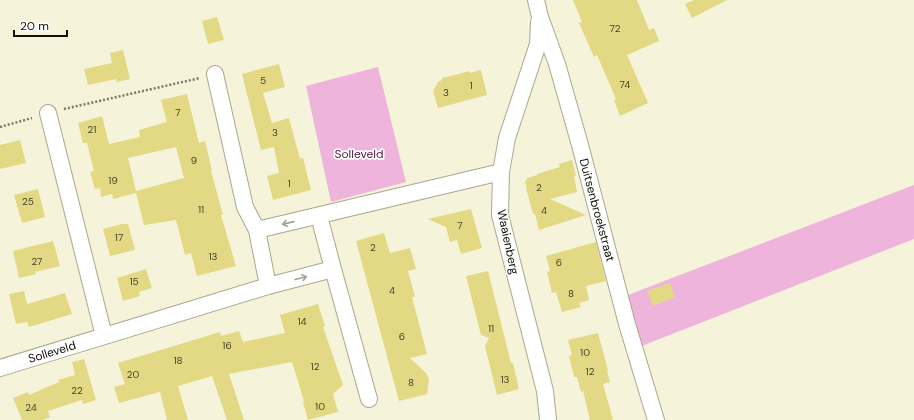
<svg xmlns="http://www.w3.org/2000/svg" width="914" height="420" viewBox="0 0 914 420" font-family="'DM Sans',sans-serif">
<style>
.green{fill:#eeb4db}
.building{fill:#e3d984;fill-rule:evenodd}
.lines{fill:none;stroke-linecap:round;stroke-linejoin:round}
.street-casing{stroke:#aaa78f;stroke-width:18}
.path{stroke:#7a7968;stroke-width:2.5;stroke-dasharray:2 2;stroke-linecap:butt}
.street{stroke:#fff;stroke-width:16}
.oneway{stroke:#a0a09c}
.labels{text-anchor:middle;stroke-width:3.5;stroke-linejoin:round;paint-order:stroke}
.number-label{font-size:10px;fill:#464327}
.park-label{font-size:12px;fill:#4f1040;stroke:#fff}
.street-label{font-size:12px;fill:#121108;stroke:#fff}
</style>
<rect width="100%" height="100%" fill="#f5f3d9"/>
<path class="green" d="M378,67L406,182L331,202L306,86Z
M914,185V239L639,347L628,295Z"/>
<path class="building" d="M573,0H637L649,30L654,28L659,41L627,55L648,103L620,116L614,100L616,99L597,55L594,57L579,23L582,22Z
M694,0H727L692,18L685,4Z
M217,17L224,40L208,44L202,21Z
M123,50L130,79L117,82L116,79L88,85L84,69L112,63L110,53Z
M279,64L285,87L263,93L272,123L289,118L300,159L303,158L311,190L273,200L267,176L279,173L274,147L261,150L242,74Z
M481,70L487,95L438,108L433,91L438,82L442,80V78L455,75L469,71L470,73Z
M187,94L199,143L205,141L212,171H211L223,215H221L236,266L197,276L191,253L185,255L176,220L144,225L136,193L113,199L112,194L101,197L100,188L95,189L90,172L94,171L87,143H83L78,123L102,116L109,144L140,137L139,130L167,122L161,100ZM176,147L184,178L136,191L128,158Z
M20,140L26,163L0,169V145Z
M572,160L576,176H574L577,192L550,199L586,215L539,230L535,214H533L526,188L527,189L525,181L527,180V178L537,175V174L560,167L559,164Z
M38,189L45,217L22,223L14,195Z
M471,209L482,248L461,254L457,240L450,242L446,227L428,219Z
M122,224H128L135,250L110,256L103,229Z
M384,233L390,253L410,248L416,269L408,271L415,297H412L427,354L410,358L426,373L429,379L427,394L399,401L356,241Z
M53,241L60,266L35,272L36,274L19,278L13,251Z
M596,242L606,281L586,286L589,300L579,303L581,307L562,312L556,292L552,293L547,272L550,271L546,256Z
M146,269L152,288L139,292L140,296L123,301L117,278Z
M488,271L511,363H513L519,389L497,395L485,346L489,338L481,335L466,276Z
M670,283L675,297L653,306L647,291Z
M24,291L27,304L65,293L72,314L29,327L27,322L16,324L9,294Z
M318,304L325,326L323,327L343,385L333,394L338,412L308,420L303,402L304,401L292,362L229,374L244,420H227L212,376L178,386L188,420H167L160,392L119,403L114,387L125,384L118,363L220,332L221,336L239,331L243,342L285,333L280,315Z
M598,333L608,370H607L610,382L603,384L613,420H590L583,391L581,392L577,377H574L569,356L572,355L568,340Z
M84,359L96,400L83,404L82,400L48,411L50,417L43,420H22L13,398L28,392L29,395L59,382L58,380L75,375L72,362Z"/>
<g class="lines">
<g class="street-casing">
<path id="street" d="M536,0L540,17L557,64L580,145L627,324L656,420
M539,22L538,44L507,138L501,172L500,215L545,391L548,420
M215,74L245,207L257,230L268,286
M48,113L104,336
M319,216L333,269L369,399
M257,230L501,172
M0,368L268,286L333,269"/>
</g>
<path class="path" d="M64,109L200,78
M0,127L32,118"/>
<use href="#street" class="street"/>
</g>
<defs><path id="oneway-shaft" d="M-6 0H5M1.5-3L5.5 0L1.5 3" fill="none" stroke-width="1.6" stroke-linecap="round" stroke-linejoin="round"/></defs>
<g class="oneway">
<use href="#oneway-shaft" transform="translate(288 223) rotate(167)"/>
<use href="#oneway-shaft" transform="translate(301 278) rotate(-14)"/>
</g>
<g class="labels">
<g class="number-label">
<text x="615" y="32">72</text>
<text x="263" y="84">5</text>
<text x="625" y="88">74</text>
<text x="471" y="89">1</text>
<text x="446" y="96">3</text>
<text x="178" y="116">7</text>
<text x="92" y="133">21</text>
<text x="275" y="136">3</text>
<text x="194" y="164">9</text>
<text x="113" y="184">19</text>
<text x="289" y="187">1</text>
<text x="539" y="191">2</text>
<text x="28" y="205">25</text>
<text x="201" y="213">11</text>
<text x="544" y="214">4</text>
<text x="460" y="229">7</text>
<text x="119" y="241">17</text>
<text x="373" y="251">2</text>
<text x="213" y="260">13</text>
<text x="37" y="265">27</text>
<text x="559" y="266">6</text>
<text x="134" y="285">15</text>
<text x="392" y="294">4</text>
<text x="571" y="297">8</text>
<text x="302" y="325">14</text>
<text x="491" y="332">11</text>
<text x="402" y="340">6</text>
<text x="227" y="349">16</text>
<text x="585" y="356">10</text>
<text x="178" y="364">18</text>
<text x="315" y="370">12</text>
<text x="590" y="375">12</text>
<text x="133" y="378">20</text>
<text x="505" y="383">13</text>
<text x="411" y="386">8</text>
<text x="77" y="394">22</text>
<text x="320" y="410">10</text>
<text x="31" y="411">24</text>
</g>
<g class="park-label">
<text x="359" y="158">Solleveld</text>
</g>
<g class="street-label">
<text transform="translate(597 210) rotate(75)" y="4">Duitsenbroekstraat</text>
<text transform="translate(508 242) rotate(78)" y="4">Waaienberg</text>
<text transform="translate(52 352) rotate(-17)" y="4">Solleveld</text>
</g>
</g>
<path d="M14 30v6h53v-6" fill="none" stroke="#121108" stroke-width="2"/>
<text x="20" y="30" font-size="12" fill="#121108" stroke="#ffffff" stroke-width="3" paint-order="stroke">20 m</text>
</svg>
